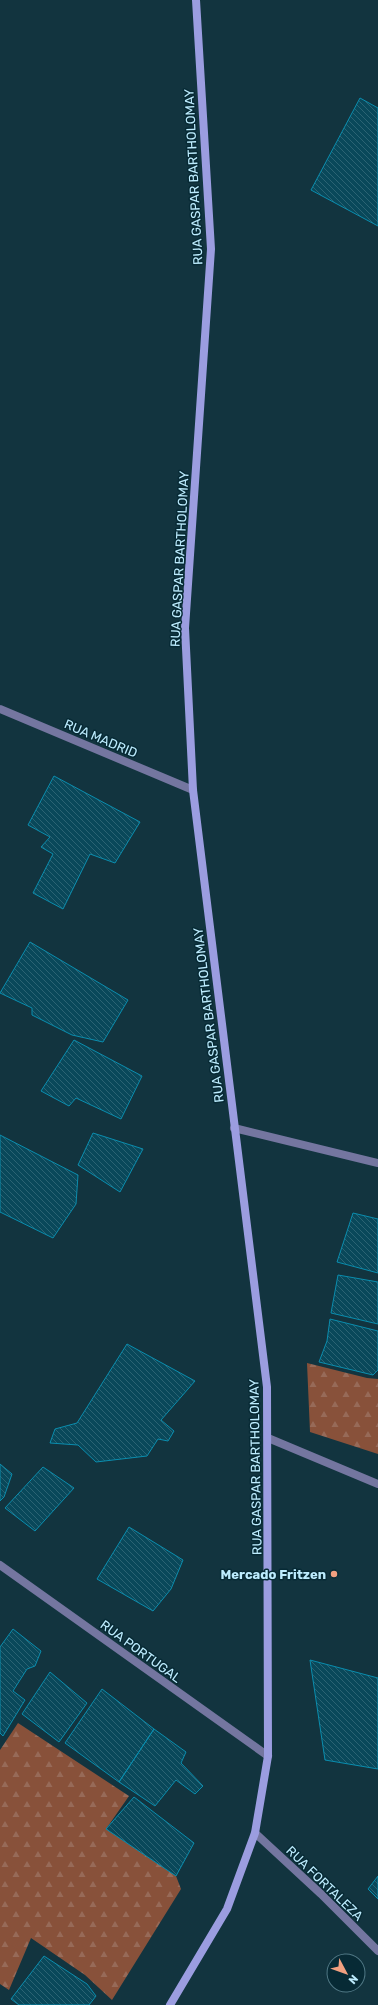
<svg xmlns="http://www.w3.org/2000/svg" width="378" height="2005" viewBox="0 0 378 2005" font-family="Rubik,sans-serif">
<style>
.forest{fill:url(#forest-firs)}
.building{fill:url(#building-back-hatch);stroke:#0a8dae}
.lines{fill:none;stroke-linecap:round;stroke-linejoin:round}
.street{stroke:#7476a0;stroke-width:8}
.secondary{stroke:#9b9de0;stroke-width:8}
.poi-dot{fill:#f2a080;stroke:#072a35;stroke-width:1.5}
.labels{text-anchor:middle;stroke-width:3;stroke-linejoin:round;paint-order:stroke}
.street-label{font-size:13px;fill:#bdecfe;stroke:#072a35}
.poi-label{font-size:13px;font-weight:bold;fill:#bdecfe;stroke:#072a35;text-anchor:end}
</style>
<defs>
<pattern id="forest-firs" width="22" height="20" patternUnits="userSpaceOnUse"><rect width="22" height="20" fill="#88513a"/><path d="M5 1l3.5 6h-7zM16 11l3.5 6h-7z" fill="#976a58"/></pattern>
<pattern id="building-back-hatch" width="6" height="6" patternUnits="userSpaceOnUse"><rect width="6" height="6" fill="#09485a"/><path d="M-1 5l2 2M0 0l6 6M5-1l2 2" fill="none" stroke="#2b6373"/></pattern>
</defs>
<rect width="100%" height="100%" fill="#12343f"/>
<path class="forest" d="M307,1363L367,1378L378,1379V1454L310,1432Z
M18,1723L129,1796L106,1829L176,1876L181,1889L112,2000L85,1975L31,1938L9,1990L0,1984V1750Z"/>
<path class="building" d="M360,98L378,108V226L311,190Z
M54,776L140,822L115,863L90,854L63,909L33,893L53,854L41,847L50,837L28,825Z
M30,942L128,1000L103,1042L72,1035L32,1015V1008L0,993Z
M74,1040L142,1076L121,1119L76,1098L69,1106L41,1091Z
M93,1133L143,1149L120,1192L78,1165Z
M0,1135L78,1175L76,1204L53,1238L0,1212Z
M353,1213L378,1219V1273L337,1262Z
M338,1275L378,1282V1324L331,1313Z
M330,1319L378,1331V1370L373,1375L319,1362L327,1341Z
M127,1344L195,1381L161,1420L174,1431L168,1441L158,1439L147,1456L96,1462L78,1445L50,1443L55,1429L77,1423Z
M0,1464L12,1474L4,1497L0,1501Z
M43,1467L74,1488L35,1531L5,1508Z
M129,1527L183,1560L171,1589L153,1611L97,1579Z
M13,1629L41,1651L35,1666L27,1669L13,1691L25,1700L3,1736L0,1733V1647Z
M310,1660L378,1678V1769L325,1760Z
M50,1672L87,1703L59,1742L22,1714Z
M102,1689L154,1729L119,1782L65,1743Z
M154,1729L186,1752L181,1763L203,1786L195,1794L176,1780L155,1806L119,1782Z
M134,1797L194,1843L176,1876L106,1829Z
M378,1876V1899L368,1889Z
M44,1956L87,1984L96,1996L89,2005H19L11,1999Z"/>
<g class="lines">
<path class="street" d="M0,709L193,790
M234,1128L378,1163
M268,1438L378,1484
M0,1565L268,1756
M255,1833L321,1894L378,1951"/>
<path class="secondary" d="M170,2005L227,1909L255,1833L268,1756L267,1387L193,790L185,628L211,249L196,0"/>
</g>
<circle class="poi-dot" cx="334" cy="1574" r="4"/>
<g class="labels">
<g class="street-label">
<text transform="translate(193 177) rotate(-93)" y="5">RUA GASPAR BARTHOLOMAY</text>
<text transform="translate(179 559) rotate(-87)" y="5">RUA GASPAR BARTHOLOMAY</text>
<text transform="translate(101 738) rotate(23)" y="5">RUA MADRID</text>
<text transform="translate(208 1015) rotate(-97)" y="5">RUA GASPAR BARTHOLOMAY</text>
<text transform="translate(255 1467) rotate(-91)" y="5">RUA GASPAR BARTHOLOMAY</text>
<text transform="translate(141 1651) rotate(36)" y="5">RUA PORTUGAL</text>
<text transform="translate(325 1883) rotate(44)" y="5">RUA FORTALEZA</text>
</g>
<g class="poi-label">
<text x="326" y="1579">Mercado Fritzen</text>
</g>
</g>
<g transform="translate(346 1973) rotate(131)"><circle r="19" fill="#072a35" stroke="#507885"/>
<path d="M0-3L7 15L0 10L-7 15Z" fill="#f2a080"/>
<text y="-6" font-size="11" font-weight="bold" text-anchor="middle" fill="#bdecfe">N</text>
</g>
</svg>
